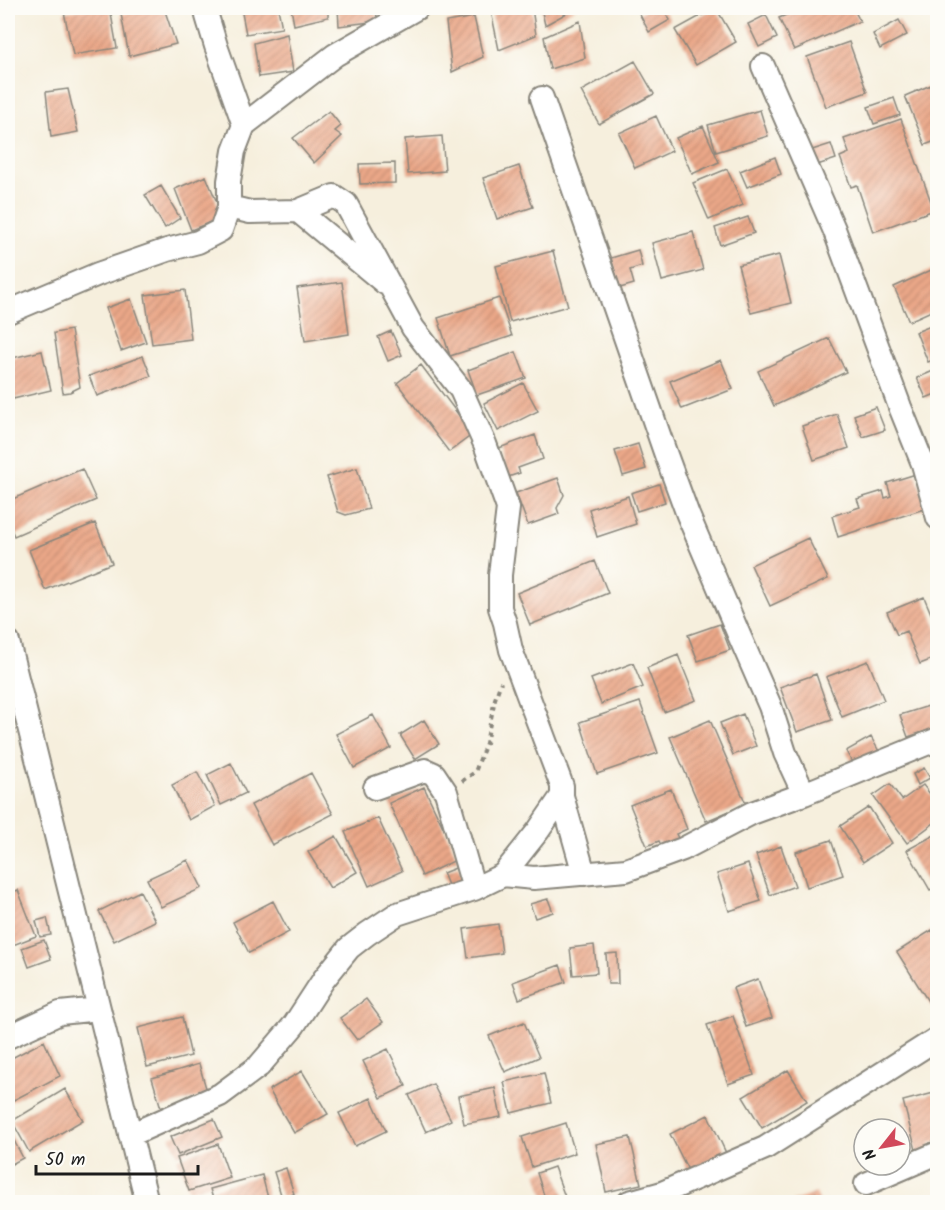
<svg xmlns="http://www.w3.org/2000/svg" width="945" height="1210" viewBox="0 0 945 1210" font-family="Kalam,sans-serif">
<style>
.building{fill:url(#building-hatch)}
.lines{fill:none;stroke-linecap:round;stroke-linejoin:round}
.minor-casing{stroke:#89867c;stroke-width:26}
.path{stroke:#89867c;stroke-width:4;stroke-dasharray:4.5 4.5;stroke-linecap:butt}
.minor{stroke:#fff;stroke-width:22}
</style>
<defs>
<pattern id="building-hatch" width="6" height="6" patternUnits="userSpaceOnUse" patternTransform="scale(1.5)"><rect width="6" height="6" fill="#eaa788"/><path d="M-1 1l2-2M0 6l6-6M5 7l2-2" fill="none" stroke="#c88f75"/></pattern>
</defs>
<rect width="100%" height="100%" fill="#fdfcf7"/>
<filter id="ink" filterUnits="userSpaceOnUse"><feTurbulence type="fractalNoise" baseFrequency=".0167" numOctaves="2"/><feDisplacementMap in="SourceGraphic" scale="12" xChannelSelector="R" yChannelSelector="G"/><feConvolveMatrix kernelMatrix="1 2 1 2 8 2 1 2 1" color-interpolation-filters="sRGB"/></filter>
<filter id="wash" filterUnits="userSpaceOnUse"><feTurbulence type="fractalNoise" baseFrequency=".008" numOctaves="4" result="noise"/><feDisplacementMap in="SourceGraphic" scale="24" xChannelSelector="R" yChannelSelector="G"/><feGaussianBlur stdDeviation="1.35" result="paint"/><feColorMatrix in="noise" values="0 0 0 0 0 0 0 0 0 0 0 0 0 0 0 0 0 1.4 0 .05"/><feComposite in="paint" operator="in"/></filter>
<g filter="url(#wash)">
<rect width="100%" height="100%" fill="#f6efdd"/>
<g id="blocks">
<path class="building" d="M91,8H110L117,48L73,55L64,12Z
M145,8H164L176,44L129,56L121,14Z
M241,8H278L282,28L246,34Z
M291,8H328V17L294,25Z
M338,8H375L378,21L339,26Z
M506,8H532L536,35L499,50L491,11Z
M541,8H576L545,25Z
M649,8H663L670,20L649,32L639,13Z
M715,8H716L736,42L696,65L675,30Z
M803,8H853L860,21L794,50L779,18Z
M766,15L777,38L759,47L748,24Z
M474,17L483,57L452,72L446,22Z
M899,20L907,35L880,49L873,34Z
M580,21L585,58L550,69L544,37Z
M287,34L293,72L259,77L254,43Z
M849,42L867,92L826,107L807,57Z
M635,61L654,94L599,124L581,91Z
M938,82V140L925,145L905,96Z
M68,89L78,132L51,137L46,92Z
M894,98L900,115L874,124L868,107Z
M760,110L768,136L716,152L708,125Z
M329,111L341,126L335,131L342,136L314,163L293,138Z
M656,116L672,151L635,168L619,133Z
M901,119L934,210L873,232L857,185L851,187L840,157L849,153L844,139Z
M703,126L719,162L692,174L676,138Z
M442,136L445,171L408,174L405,139Z
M831,144L836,159L814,166L809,151Z
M775,157L781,174L747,187L740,171Z
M395,163V183L360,184L359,164Z
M519,166L533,207L497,219L483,178Z
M727,169L743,205L709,220L693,183Z
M206,176L223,217L191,230L175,189Z
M161,186L180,218L165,228L145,195Z
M748,217L754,233L720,245L715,228Z
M693,232L703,270L662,281L652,243Z
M638,250L642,266L630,270L634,284L620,288L611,258Z
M553,251L568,306L510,322L496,266Z
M779,255L791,303L751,313L738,265Z
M938,267V308L909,321L894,287Z
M342,282L349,334L305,341L297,288Z
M185,290L191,339L152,344L145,295Z
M499,298L512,336L450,356L438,318Z
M131,299L146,342L121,351L106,308Z
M938,323V358L928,362L916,332Z
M71,330L80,387L70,392L63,393L54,333Z
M391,331L402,355L388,361L378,337Z
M829,338L846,372L774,406L758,371Z
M42,351L51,390L13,399L8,376V359Z
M516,352L526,378L477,395L468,370Z
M143,356L151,376L97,396L89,376Z
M721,360L733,389L682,409L670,381Z
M421,365L473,434L449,452L397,383Z
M938,369V393L926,398L917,378Z
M523,383L538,411L498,431L484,403Z
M876,407L885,430L863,437L854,415Z
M837,414L849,448L814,460L802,426Z
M535,435L543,459L518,468L520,473L508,477L499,448Z
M638,444L646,469L623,476L615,451Z
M357,468L369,509L346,515L338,512L327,477Z
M82,469L96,500L14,536L8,522V501Z
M916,474L927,508L838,537L832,516L860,507L857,499L883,491L885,498L891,496L887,483Z
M558,478L564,495L557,508L559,514L528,525L516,493Z
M659,484L665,502L637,511L631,493Z
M628,496L636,524L597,537L589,509Z
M95,523L112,563L45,590L29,550Z
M808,538L828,579L770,606L751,565Z
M595,561L608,593L530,625L517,593Z
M924,597L938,630V657L920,664L906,631L897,635L887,612Z
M720,624L730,650L698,661L688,635Z
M678,655L696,700L664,712L647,668Z
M868,661L884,700L842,717L826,677Z
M633,663L643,687L601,704L591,679Z
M816,674L832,720L797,732L780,687Z
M640,702L658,753L597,774L580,722Z
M938,703V727L908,737L900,715Z
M743,714L756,746L733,755L720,723Z
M373,715L391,748L354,768L336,734Z
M424,720L439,744L415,759L400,735Z
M710,720L746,804L706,821L670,737Z
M871,737L881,755L856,770L846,751Z
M231,763L246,793L221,805L207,775Z
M924,768L930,778L918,785L913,774Z
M197,772L215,806L189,820L172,785Z
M311,773L333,814L272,845L251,805Z
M890,784L902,800L923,785L938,804V820L907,843L873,796Z
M424,787L458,859L422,876L389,803Z
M671,789L687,829L676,834L679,840L662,847L659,841L647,846L630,805Z
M869,807L892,843L863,862L840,826Z
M378,818L402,871L369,886L345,832Z
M938,833V886L930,890L907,850Z
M336,836L357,872L330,888L308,852Z
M831,840L843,875L807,887L796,852Z
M781,846L795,886L770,895L756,855Z
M188,860L202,888L161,907L147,879Z
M748,864L761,901L729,911L717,874Z
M458,867L465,884L450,890L443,873Z
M18,890L36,936L8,947V894Z
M140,891L155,921L114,941L99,911Z
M548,899L553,912L535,918L530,904Z
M273,901L289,932L249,953L233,922Z
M47,918L51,935L40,937L36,921Z
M498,924L502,953L468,958L464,929Z
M932,930L938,939V1002L931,1006L897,952Z
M44,940L51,959L29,967L22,948Z
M594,945L597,973L573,975L570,948Z
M617,953L618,984H608L606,954Z
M560,965L566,982L519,999L513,982Z
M758,979L772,1018L746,1027L733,988Z
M366,999L383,1022L357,1040L340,1018Z
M733,1016L754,1075L728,1084L707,1025Z
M182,1017L191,1056L147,1067L138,1028Z
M524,1022L539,1057L505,1072L489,1036Z
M44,1041L60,1076L8,1103V1060Z
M388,1049L406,1086L381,1098L363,1061Z
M199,1064L208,1095L161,1108L152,1078Z
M788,1070L807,1101L762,1128L743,1097Z
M302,1071L328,1114L294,1133L269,1090Z
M544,1073L551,1103L511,1113L504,1082Z
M433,1084L451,1120L426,1132L409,1095Z
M495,1088L501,1117L464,1124L458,1096Z
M65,1089L83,1120L29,1152L12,1121Z
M934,1093L938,1105V1141L930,1143L932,1150L917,1154L903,1101Z
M371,1098L386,1131L355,1146L339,1113Z
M708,1115L726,1153L689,1172L670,1134Z
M214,1119L222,1137L178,1155L170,1137Z
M566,1123L575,1153L532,1167L522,1137Z
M8,1129L23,1158L8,1166Z
M630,1137L641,1184L606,1192L596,1144Z
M218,1144L230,1178L189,1191L177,1158Z
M554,1167L565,1197L546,1202L537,1173Z
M286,1168L294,1194L282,1198L274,1172Z
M262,1175L269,1202H214L210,1189Z
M816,1193L820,1202H791Z"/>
</g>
</g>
<g filter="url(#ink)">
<use href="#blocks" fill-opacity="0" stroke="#89867c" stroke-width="1.5"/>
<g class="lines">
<g class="minor-casing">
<path id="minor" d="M206,8L207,16L216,46L244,125
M763,66L834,229L900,407L923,464L938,518
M542,98L666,455L688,515L739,635L770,706L785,753L804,794
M229,207L250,212L298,211L385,283
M298,211L334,196L346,204L413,328L461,390L485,444L508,508L500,575V608L505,623L511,650L562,786V796L584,874
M8,312L98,274L167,250L198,242L221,230L229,207V181L234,151L244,125L335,55L417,8
M8,642L147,1202
M375,788L425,770L434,774L446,792L474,889
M503,875L538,831L562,796
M8,1037L60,1013L99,1009
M130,1135L220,1095L259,1066L294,1025L324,979L349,948L367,934L397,914L474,889L503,875L534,878L626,870L683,849L752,813L804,794L938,739
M866,1184L938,1153
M629,1202L662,1193L765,1148L938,1038"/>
</g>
<path class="path" d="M462,781L475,772L486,743L495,699L501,682"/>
<use href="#minor" class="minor"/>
</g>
</g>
<rect width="945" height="1210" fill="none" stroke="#fdfcf7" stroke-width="30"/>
<g transform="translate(882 1147) rotate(239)"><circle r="28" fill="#fdfcf7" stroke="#a3a29f" stroke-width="1.5"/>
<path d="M0-4.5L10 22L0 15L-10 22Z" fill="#d1495b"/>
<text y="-9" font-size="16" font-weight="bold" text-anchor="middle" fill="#1c1c1c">N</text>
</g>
<path d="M36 1165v9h162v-9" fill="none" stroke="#1c1c1c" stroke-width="3"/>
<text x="45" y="1165" font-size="18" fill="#1c1c1c" stroke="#fdfcf7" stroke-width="4.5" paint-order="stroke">50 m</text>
</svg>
